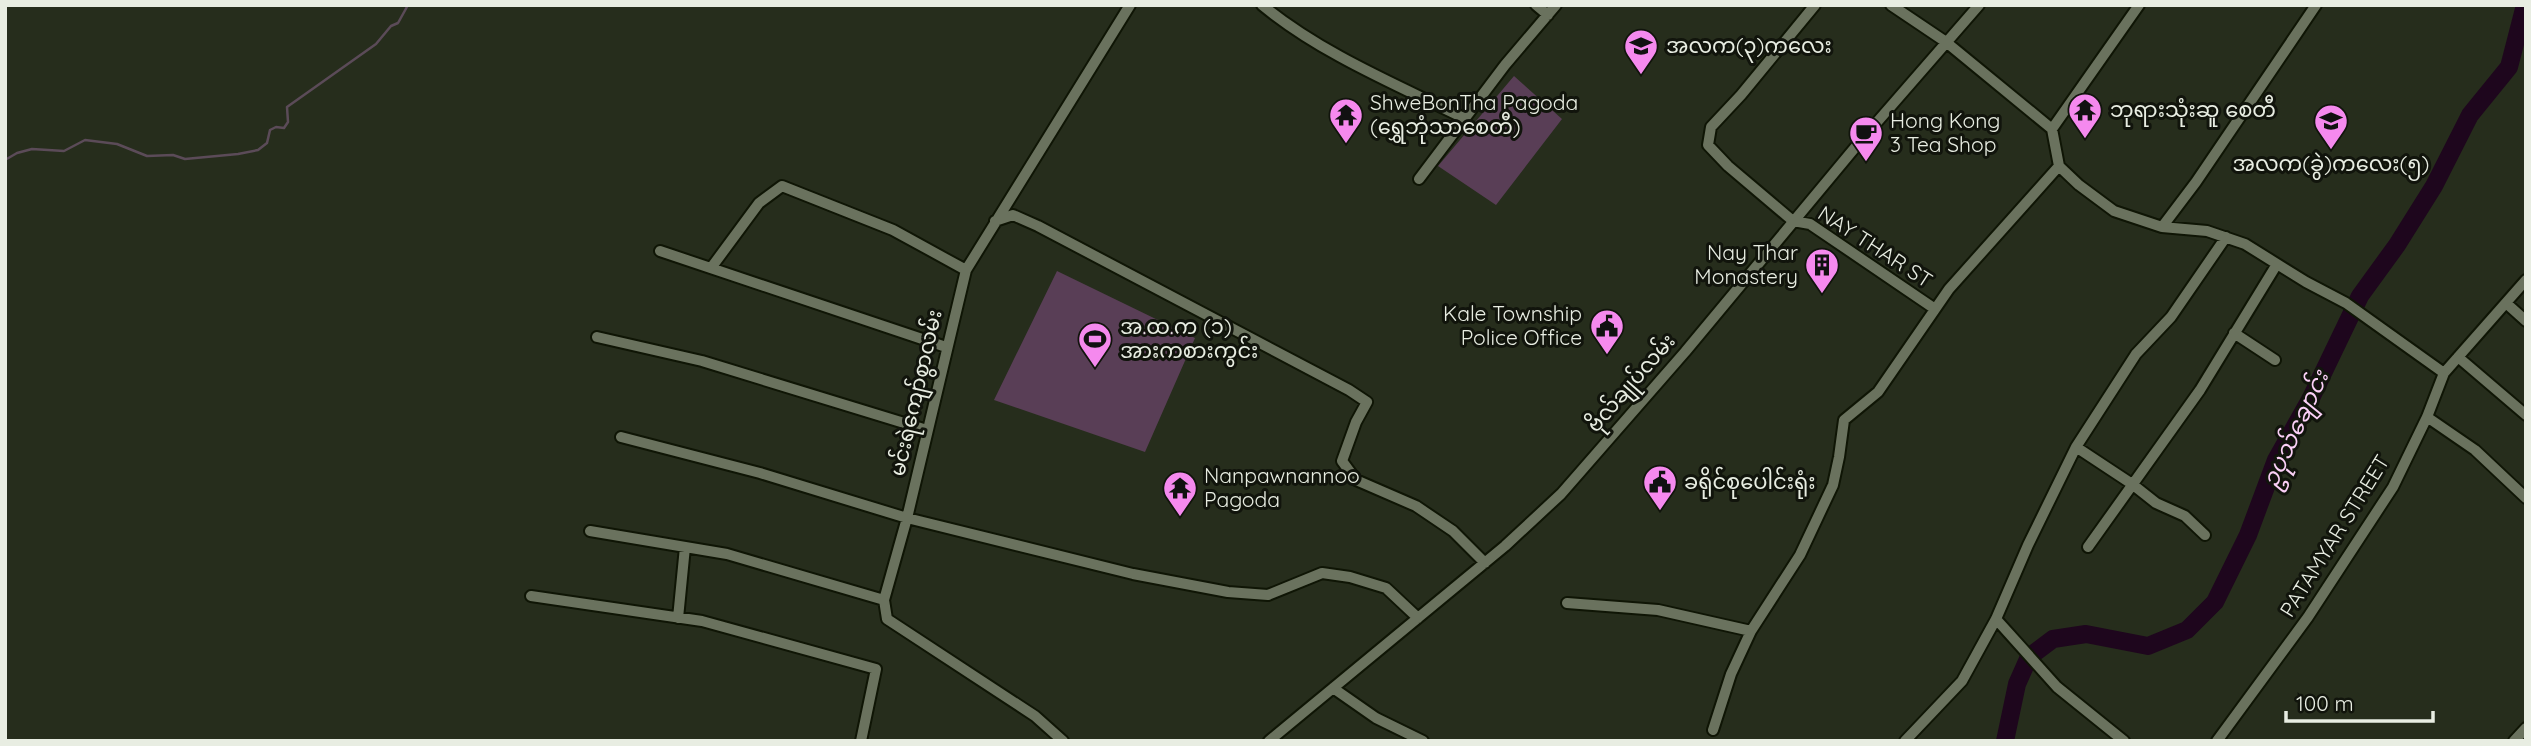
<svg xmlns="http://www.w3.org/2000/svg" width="2531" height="746" viewBox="0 0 2531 746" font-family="Quicksand,'Noto Sans Myanmar',sans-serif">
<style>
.green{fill:#593e56}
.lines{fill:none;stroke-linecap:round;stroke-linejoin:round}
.stream{stroke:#5b4b58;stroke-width:2.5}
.river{stroke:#1e061d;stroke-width:18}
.minor-casing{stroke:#0f1505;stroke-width:14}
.minor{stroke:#6a725e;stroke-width:10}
.labels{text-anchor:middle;stroke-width:6;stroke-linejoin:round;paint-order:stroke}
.poi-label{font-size:21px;fill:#e8ede2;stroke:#11140c;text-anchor:start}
.street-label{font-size:21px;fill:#e8ede2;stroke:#11140c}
.water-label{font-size:23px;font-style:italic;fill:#fbd0f7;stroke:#11140c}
</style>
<rect width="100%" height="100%" fill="#262d1c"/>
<path class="green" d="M1514,76L1562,119L1496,205L1438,166Z
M1057,271L1195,338L1145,452L994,400Z"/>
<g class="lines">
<path class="stream" d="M5,160L17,153L32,149L64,151L85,140L117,144L147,156L173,155L185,159L238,154L258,150L267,143L270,130L276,127L284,128L288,122L287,107L376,44L391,26L398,23L408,5"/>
<path class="river" d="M2005,741L2017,684L2029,657L2053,639L2086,634L2148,646L2187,630L2215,602L2248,535L2276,460L2311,398L2360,296L2397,245L2434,186L2470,115L2509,67L2525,5"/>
<g class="minor-casing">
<path id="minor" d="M1262,5C1322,54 1395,84 1464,118
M1536,5L1548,15
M1815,5L1741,95L1711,127L1708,145L1728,166L1793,221L1810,224L1935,309
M1891,5L1946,42L2052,129L2059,166L2079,185L2114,211L2162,227L2207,231L2245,244L2306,282L2346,303L2444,373
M2052,129L2139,5
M1419,179L1505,65L1556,5
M995,221L1013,215L1038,226L1349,390L1367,402L1356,422L1342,461L1356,480L1416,506L1453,531L1485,563
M2162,227L2196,182L2316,5
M660,251L946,347
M711,268L759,203L782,186L893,230L966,270
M2506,303L2526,321
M2234,333L2275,360
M597,337L702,361L927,430
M2458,357L2526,415
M2427,417L2475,450L2526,498
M621,437L760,473L907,518L1133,574L1228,592L1268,595L1322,573L1350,577L1386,588L1418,618
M2076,447L2132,484L2156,503L2185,516L2205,535
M590,531L727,554L884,600
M2088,547L2200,390L2277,264
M531,596L702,621L876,669L861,741
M1567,603L1658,610L1751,631
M678,618L685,547
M1996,619L2057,687L2124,741
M1333,688L1376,718L1423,741
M1713,730L1731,674L1751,631L1800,555L1833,485L1839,457L1844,420L1878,392L1949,289L2059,166
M1063,741L1035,716L887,619L884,600L907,518L966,270L1130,5
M1269,741L1505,546L1561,494L1685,352L1858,144L1979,5
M1905,741L1962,681L1996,619L2028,545L2076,447L2136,354L2171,317L2226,237
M2217,741L2308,617L2393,487L2427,417L2444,373L2526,280
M2514,741L2526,728"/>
</g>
<use href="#minor" class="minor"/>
</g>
<defs>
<g id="school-pin" transform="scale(1.75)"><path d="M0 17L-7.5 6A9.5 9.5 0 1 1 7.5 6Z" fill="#f589ee" stroke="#11140c"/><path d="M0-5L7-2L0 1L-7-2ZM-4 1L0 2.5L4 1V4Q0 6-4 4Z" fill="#111"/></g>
<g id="temple-pin" transform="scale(1.75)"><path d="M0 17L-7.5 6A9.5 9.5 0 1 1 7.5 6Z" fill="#f589ee" stroke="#11140c"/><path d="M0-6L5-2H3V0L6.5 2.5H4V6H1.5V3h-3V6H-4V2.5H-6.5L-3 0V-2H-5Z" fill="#111"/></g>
<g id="cafe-pin" transform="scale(1.75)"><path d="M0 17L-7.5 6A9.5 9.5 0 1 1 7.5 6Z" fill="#f589ee" stroke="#11140c"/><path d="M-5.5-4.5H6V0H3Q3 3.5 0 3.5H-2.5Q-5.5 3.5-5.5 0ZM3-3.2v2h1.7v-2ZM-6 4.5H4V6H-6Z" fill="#111"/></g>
<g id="building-pin" transform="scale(1.75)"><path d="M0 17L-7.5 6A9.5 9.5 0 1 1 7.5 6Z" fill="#f589ee" stroke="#11140c"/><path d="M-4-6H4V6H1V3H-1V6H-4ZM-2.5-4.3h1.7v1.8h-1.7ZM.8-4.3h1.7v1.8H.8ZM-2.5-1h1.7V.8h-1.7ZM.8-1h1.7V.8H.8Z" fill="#111"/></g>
<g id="civic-pin" transform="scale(1.75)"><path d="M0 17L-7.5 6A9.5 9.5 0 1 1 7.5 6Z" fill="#f589ee" stroke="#11140c"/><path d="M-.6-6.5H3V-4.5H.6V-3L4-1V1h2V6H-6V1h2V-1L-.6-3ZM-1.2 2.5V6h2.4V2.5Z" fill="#111"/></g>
<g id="stadium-pin" transform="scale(1.75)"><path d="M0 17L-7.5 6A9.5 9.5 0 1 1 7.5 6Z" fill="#f589ee" stroke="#11140c"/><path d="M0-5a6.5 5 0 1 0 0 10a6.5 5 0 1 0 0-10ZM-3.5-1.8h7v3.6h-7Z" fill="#111"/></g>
</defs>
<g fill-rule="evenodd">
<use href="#school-pin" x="1641" y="46"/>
<use href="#temple-pin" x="2085" y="110"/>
<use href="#temple-pin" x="1346" y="115"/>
<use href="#school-pin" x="2331" y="121"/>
<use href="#cafe-pin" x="1866" y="133"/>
<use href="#building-pin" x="1822" y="265"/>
<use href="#civic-pin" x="1607" y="326"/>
<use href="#stadium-pin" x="1095" y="339"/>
<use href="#civic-pin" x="1660" y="482"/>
<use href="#temple-pin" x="1180" y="488"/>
</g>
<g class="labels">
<g class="poi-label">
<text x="1666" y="53">အလက(၃)ကလေး</text>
<text x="1370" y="110">ShweBonTha Pagoda<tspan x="1370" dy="24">(ရွှေဘုံသာစေတီ)</tspan></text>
<text x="2110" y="117">ဘုရားသုံးဆူ စေတီ</text>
<text x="1890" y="128">Hong Kong<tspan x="1890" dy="24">3 Tea Shop</tspan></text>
<text x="2331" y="171" text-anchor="middle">အလက(ခွဲ)ကလေး(၅)</text>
<text x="1798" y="260" text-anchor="end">Nay Thar<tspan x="1798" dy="24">Monastery</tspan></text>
<text x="1582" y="321" text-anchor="end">Kale Township<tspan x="1582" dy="24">Police Office</tspan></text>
<text x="1120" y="334">အ.ထ.က (၁)<tspan x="1120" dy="24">အားကစားကွင်း</tspan></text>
<text x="1204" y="483">Nanpawnannoo<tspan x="1204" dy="24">Pagoda</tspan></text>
<text x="1684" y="489">ခရိုင်စုပေါင်းရုံး</text>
</g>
<g class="street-label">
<text transform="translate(1875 247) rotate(33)" y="7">NAY THAR ST</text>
<text transform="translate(1631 383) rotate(-49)" y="7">ဗိုလ်ချုပ်လမ်း</text>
<text transform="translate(916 393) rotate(-77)" y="7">မင်းရဲကျော်စွာလမ်း</text>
<text transform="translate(2335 536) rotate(-58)" y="7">PATAMYAR STREET</text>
</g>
<g class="water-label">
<text transform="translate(2295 429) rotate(-65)" y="8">ဥပုသ်ချောင်း</text>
</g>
</g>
<rect width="2531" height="746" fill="none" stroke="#e8ede2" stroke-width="14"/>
<path d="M2286 711v10h147v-10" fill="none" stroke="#e8ede2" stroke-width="3.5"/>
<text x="2296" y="711" font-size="21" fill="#e8ede2" stroke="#11140c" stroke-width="5" paint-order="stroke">100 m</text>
</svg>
